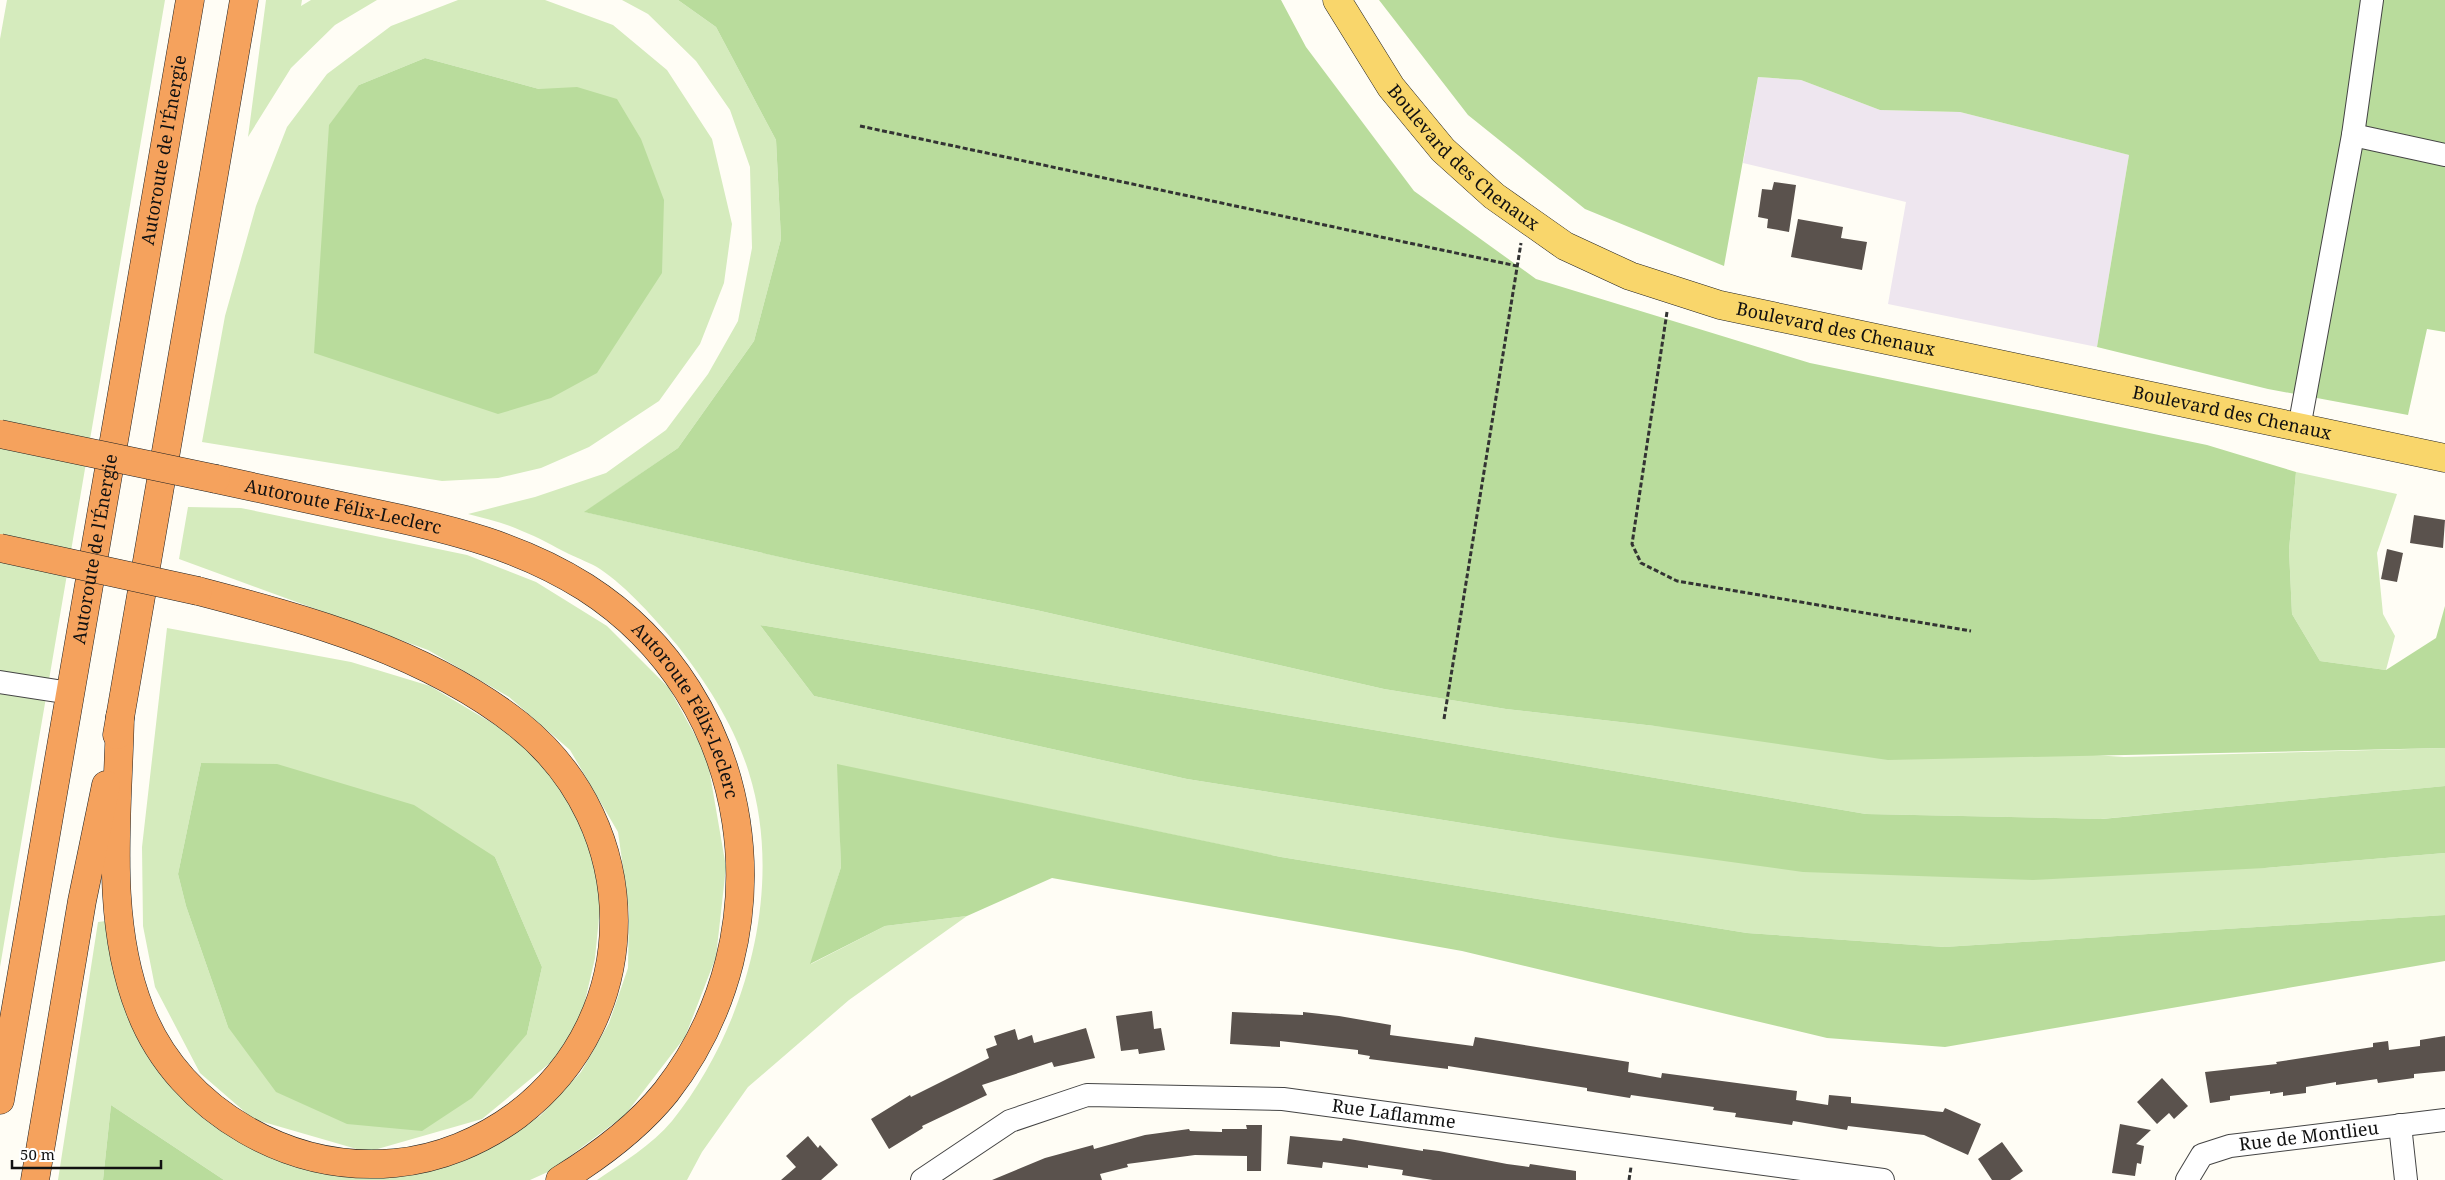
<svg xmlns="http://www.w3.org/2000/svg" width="2445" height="1180" viewBox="0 0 2445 1180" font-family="'Noto Serif',serif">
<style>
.industrial{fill:#eee6ef}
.green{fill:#d5ebbd;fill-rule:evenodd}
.forest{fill:#b9dc9c}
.building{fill:#5a524d}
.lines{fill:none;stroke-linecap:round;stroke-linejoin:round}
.minor-casing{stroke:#444;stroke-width:24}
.major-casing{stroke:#222;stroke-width:29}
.highway-casing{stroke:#222;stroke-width:29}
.path{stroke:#333;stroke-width:3;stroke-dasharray:5 2.5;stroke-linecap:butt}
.minor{stroke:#fff;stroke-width:22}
.major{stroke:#f9d66b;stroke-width:28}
.highway{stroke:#f5a25d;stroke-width:28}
.highway-bridge-casing{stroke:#222;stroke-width:29;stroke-linecap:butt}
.highway-bridge{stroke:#f5a25d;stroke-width:28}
.labels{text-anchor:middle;stroke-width:5;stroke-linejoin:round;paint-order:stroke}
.street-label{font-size:18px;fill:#111;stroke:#fff}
</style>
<rect width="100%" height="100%" fill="#fffdf5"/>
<path class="industrial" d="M1758,77L1801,80L1880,110L1960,112L2129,155L2097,347L1888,304L1906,202L1743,163Z"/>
<path class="green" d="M7,0H165L0,967V39Z
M266,0H302L301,6L311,0H377L335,25L291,68L248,137Z
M458,0H545L613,25L667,70L712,139L732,224L724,283L700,344L659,401L589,447L541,468L498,478L442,481L202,442L225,316L256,206L287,127L327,74L391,26ZM425,58L539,89L359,85Z
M622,0H678L716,27L776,140L781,239L754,341L678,448L585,512L806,563L1036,610L1384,689L1506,709L1655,726L2124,757L2445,748V786L2101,819L1866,814L760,625L814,696L1187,779L1550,837L2265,868L2445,853V915L1944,947L1747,933L1281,857L838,765L841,867L811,964L885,926L967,916L849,1000L748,1087L702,1152L687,1180H597C622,1163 652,1145 672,1121C746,1029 785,888 749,773C735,727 707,683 677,645C657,621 626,586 600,569C591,563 579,559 569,554C553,546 538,537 522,531C505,523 486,519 468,514L535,497L606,473L666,430L708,374L738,321L752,248L750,167L730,110L696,61L648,14Z
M2296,472L2397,494L2377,553L2383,614L2395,636L2386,670L2320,661L2292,614L2289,550Z
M188,507L241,508L467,555L536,582L607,626L669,688L707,757L726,867L716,957L685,1037L625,1115L550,1171L530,1180H224L111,1105L103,1180H58L98,922L106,921L185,1100L204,1119L265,1153L385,1177L439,1168L492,1147L540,1116L581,1072L609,1023L628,968L629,910L618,832L570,750L509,697L428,650L179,559Z
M167,628L351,662L430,686L517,738L575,802L602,888L595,958L582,1014L556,1058L482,1119L367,1152L253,1119L200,1073L155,987L143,926L142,847ZM201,763L495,857L542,967L527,1034L228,1027L186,906L178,874Z"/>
<path class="forest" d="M678,0H1281L1306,47L1414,191L1536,279L1810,363L2207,445L2296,472L2289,550L2292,614L2320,661L2386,670L2436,638L2445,606V748L1888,760L1655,726L1506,709L1384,689L1036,610L806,563L584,512L678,448L754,341L781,239L776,140L716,27Z
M1379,0H2445V332L2427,329L2408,415L2268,389L2097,347L2129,155L1960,112L1880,110L1801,80L1758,77L1724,266L1585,209L1468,115Z
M425,58L539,89L577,87L617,99L641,139L664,200L662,273L597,373L551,398L498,414L314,353L329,125L359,85Z
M760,625L1866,814L2102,819L2445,786V853L2265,868L2033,880L1803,872L1550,837L1187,779L814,696Z
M201,763L277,764L414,805L495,857L542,967L527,1034L472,1098L422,1131L347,1124L276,1092L228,1027L186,906L178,874Z
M837,764L1281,857L1747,933L1944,947L2445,915V961L1945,1047L1827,1038L1462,951L1052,878L967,916L885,926L810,964L841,867Z
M111,1105L224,1180H103Z"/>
<path class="building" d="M1774,182L1796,185L1789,232L1767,228L1768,219L1758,217L1762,189L1772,190Z
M1798,219L1843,227L1841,238L1867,242L1862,270L1791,257Z
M2414,515L2445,520L2443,548L2410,543Z
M2387,549L2403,553L2397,582L2381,579Z
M1152,1011L1154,1029L1161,1028L1165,1050L1139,1054L1138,1049L1121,1051L1116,1016Z
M1232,1012L1303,1015V1012L1339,1016L1391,1025L1390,1035L1473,1046L1475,1037L1629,1062L1628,1072L1661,1078L1662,1073L1797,1091L1796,1100L1828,1105L1829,1095L1851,1097V1103L1943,1112L1945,1108L1981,1124L1968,1155L1924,1135L1848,1126L1847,1130L1793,1121L1792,1125L1735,1117L1736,1113L1713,1110L1714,1107L1631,1095L1630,1098L1587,1091V1088L1448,1066V1069L1369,1059L1370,1056L1358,1054V1050L1280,1041V1047L1230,1044Z
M1086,1028L1095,1058L1054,1067L1052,1062L982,1085L987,1095L922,1126L923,1128L889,1149L871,1119L910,1095L911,1097L989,1058L986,1049L997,1045L994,1036L1015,1029L1018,1040L1032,1035L1034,1043Z
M2445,1036V1071L2414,1074V1078L2378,1083L2377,1079L2336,1085V1082L2306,1087V1093L2283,1096V1092L2270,1094V1091L2230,1096V1100L2210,1103L2205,1072L2277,1064L2276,1062L2373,1047V1043L2388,1041L2389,1050L2420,1046V1040Z
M2162,1078L2188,1106L2174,1119L2169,1113L2157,1124L2137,1102Z
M2120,1124L2151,1130L2136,1144L2144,1146L2141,1164L2137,1163L2135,1176L2112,1173Z
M1246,1125H1262L1261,1171H1247V1156L1195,1155L1127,1164L1128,1167L1100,1174L1102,1180H992L1045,1158L1093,1145L1094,1149L1145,1135L1189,1129L1190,1131L1222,1132V1129H1247Z
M808,1136L818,1148L820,1145L838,1165L821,1180H781L796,1167L786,1156Z
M1290,1136L1342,1141L1343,1138L1423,1151V1149L1439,1151L1507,1164L1529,1167L1530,1164L1576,1171V1180H1433L1402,1175L1403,1170L1368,1165V1168L1323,1162L1322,1168L1287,1164Z
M2002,1142L2023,1171L2010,1180H1992L1978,1159Z"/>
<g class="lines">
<g class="minor-casing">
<g id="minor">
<path d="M2353,135L2445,155"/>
<path d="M2299,428L2353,135L2372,0"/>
<path d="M0,682L70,693"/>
<path d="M2400,1125L2406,1180"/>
<path id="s1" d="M922,1180L1010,1121L1087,1095L1283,1099L1883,1180"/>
<path id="s2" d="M2187,1180L2202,1155L2230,1146L2445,1120"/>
</g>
</g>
<g class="major-casing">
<g id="major">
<path id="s3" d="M1337,0L1391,87L1443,150L1494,196L1565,246L1630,276L1720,305L2445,458"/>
</g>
</g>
<g class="highway-casing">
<g id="highway">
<path id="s4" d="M216,479C270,491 324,502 378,514C451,529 522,547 585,587C757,697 789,934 666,1092C637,1128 599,1156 560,1180"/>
<path d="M120,717C118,814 104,919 140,1010C160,1062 199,1103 246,1130C293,1157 341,1168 395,1163C439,1159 482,1141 517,1115C647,1016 645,826 519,725C427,652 309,620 198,591"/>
<path d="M117,735L244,0"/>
<path id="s5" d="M0,1100L190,0"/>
<path d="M35,1180L82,901L106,785"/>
</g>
</g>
<path class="path" d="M860,126L1517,266
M1667,312L1632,544L1641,563L1677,581L1971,631
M1444,719L1521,243
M1629,1180L1631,1167"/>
<use href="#minor" class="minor"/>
<use href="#major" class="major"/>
<use href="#highway" class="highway"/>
<g class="highway-bridge-casing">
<path id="highway-bridge" d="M0,434L216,479
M0,548L198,591"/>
</g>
<use href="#highway-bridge" class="highway-bridge"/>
</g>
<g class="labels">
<g class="street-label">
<text dy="6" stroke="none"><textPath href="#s5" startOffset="964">Autoroute de l'Énergie</textPath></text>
<text dy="6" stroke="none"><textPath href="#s3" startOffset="204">Boulevard des Chenaux</textPath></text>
<text dy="6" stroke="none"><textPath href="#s3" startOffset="624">Boulevard des Chenaux</textPath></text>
<text dy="6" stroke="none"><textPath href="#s3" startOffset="1029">Boulevard des Chenaux</textPath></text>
<text dy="6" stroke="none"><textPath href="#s4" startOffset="130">Autoroute Félix-Leclerc</textPath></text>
<text dy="6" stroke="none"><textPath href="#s5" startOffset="559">Autoroute de l'Énergie</textPath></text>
<text dy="6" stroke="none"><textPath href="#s4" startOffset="550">Autoroute Félix-Leclerc</textPath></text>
<text dy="6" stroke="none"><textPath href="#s1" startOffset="495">Rue Laflamme</textPath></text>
<text dy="6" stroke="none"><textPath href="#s2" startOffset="138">Rue de Montlieu</textPath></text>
</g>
</g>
<path d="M12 1160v8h149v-8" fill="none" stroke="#111111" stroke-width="2.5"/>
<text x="20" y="1160" font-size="15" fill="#111111" stroke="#ffffff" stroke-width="4" paint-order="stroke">50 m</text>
</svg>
